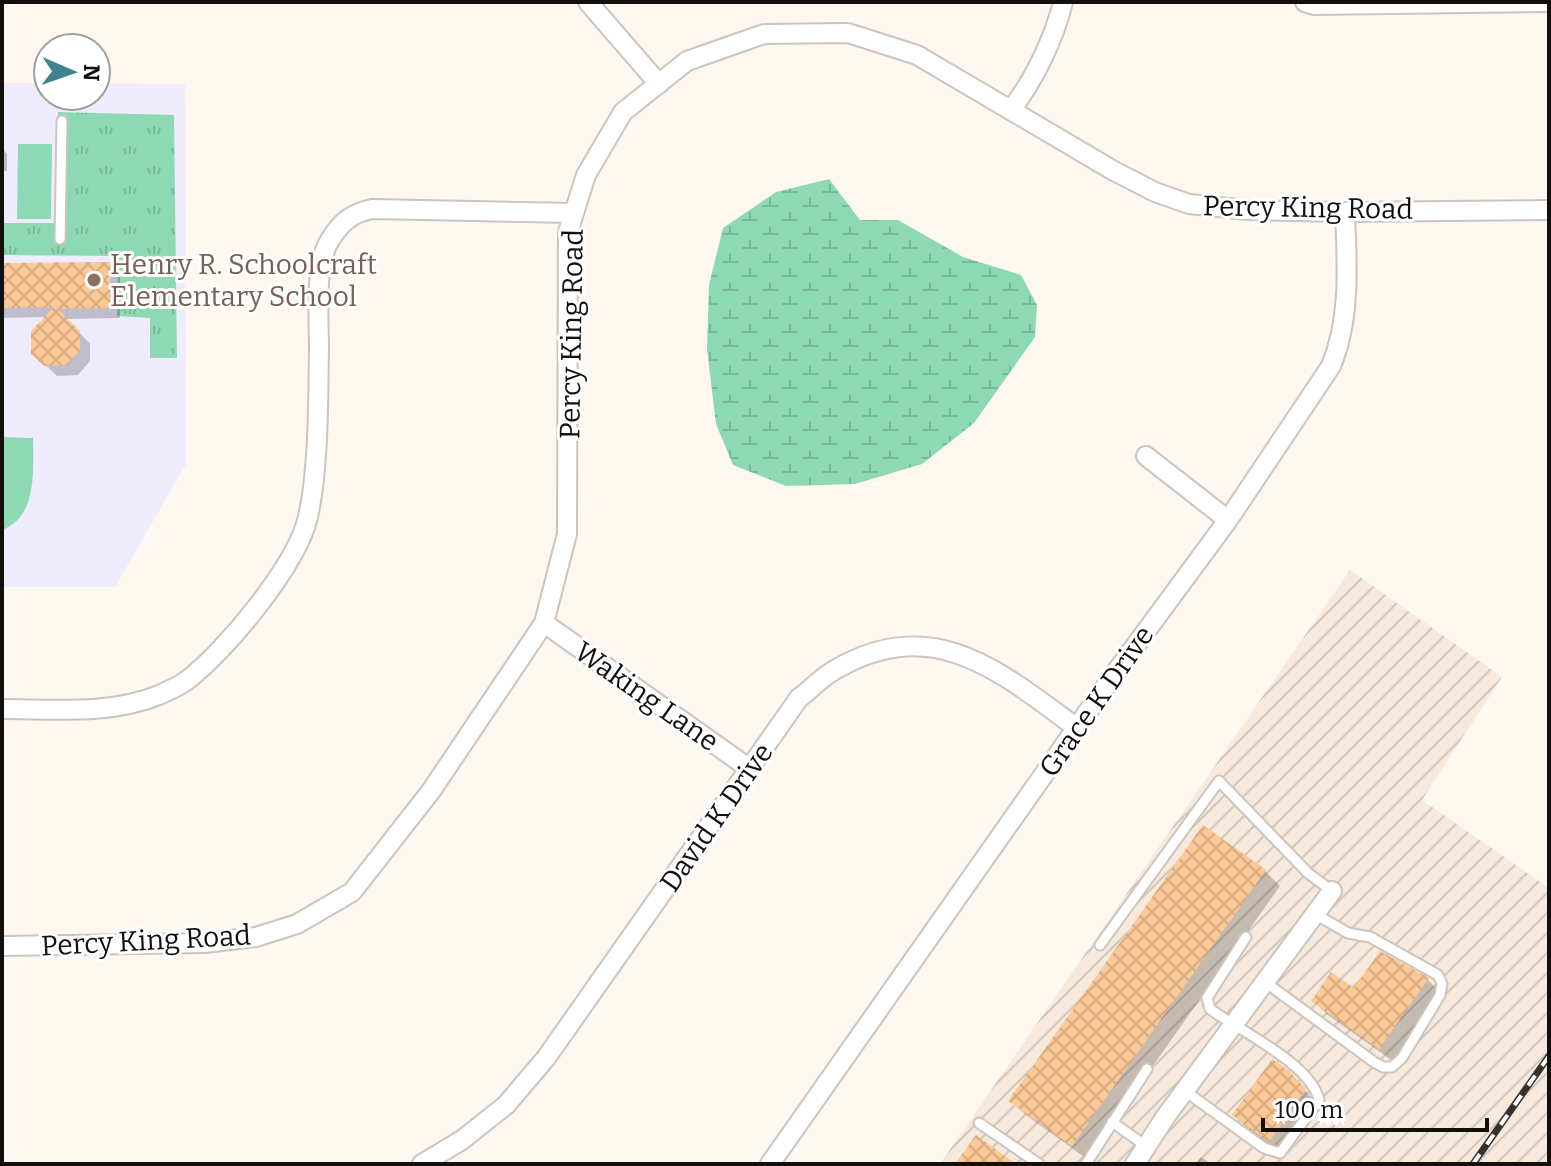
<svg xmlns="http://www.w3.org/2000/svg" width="1551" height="1166" viewBox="0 0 1551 1166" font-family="Bitter,serif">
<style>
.industrial{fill:url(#industrial-furrows)}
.education{fill:#efecfe}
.grass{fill:url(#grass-tufts)}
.wetland{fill:url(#wetland-marsh)}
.pitch{fill:#8cd9b4}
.shadow{fill:#0003}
.building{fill:url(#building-cross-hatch)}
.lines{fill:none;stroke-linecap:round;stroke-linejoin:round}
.service-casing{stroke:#ccc4bd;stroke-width:13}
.minor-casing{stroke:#ccc4bd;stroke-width:22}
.service{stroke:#fff;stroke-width:9}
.minor{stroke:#fff;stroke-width:18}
.rail-casing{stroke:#35322f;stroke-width:7}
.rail{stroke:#fff;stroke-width:4;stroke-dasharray:12;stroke-linecap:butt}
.education-dot{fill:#8d6e63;stroke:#fff;stroke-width:3}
.labels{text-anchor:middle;stroke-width:6;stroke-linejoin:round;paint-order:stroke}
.street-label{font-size:28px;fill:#120f0d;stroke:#fff}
.education-label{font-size:28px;fill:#785e54;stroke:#fff;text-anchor:start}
</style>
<defs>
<pattern id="industrial-furrows" width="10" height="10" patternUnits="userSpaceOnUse" patternTransform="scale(2)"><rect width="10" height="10" fill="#f7e9dc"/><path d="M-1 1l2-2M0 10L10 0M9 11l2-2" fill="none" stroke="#d3c7bc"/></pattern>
<pattern id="grass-tufts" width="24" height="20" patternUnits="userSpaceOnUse" patternTransform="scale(2)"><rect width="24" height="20" fill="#8cd9b4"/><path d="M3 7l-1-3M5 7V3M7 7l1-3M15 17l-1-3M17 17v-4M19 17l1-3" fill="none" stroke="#78b99a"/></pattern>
<pattern id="wetland-marsh" width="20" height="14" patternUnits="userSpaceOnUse" patternTransform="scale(2)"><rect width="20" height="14" fill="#8cd9b4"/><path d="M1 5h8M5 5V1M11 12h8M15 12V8" fill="none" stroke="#78b99a"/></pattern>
<pattern id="building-cross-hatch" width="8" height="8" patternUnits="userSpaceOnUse" patternTransform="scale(2)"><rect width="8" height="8" fill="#fcc896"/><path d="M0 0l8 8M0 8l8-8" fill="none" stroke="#d7ab80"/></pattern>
</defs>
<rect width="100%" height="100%" fill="#fef8f1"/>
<path class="industrial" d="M1350,570L1502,677L1422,800L1549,888V1164H940Z"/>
<path class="education" d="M2,83H48V96H96V83L185,84L186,464L115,587H2Z"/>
<path class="grass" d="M58,112L174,115L177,358H150V318L117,316L118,260L115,256L2,255V194L3,223H56Z"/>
<path class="wetland" d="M829,179L860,220H898L963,257L1021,275L1037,305L1035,337L974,423L922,464L855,484L786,486L733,465L716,424L707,349L709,285L723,228L776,192Z"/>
<path class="pitch" d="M18,144H52L51,219H17Z
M2,437L33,438C33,470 38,516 2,530Z"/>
<path class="shadow" d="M2,148L7,154V171H2Z
M109,264L120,275V318L66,319L90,344V361L78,375L57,376L33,353L47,317L2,318V265Z
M1265,871L1280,886L1087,1159L1026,1115L1011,1101Z
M1428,980L1442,995L1394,1062L1328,1015L1313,1001Z
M1287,1072L1319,1105L1284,1155L1249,1130L1234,1115Z
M1201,1157L1211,1164H1196Z"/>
<path class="building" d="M110,262V308L58,309L80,331V350L67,365L44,366L31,354V331L54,307L2,308V263Z
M1203,825L1266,870L1072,1146L1008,1101Z
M1380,951L1429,978L1379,1049L1311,1001L1331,972L1354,988Z
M1272,1059L1289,1071L1306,1089L1269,1142L1232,1115Z
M976,1135L1016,1164H955Z"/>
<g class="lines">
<g class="service-casing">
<path id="service" d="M60,239L62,121
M1100,945L1219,781L1308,873L1332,891
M1265,982L1374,1062L1383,1067H1392L1402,1058L1440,995L1442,984L1438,975L1370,937L1348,933L1315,914
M1185,1091L1264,1148L1280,1153L1319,1100C1311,1064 1240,1031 1210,1009L1207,998L1246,937
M1112,1122L1146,1146
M979,1123L1039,1164
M1086,1164L1147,1069"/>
</g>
<g class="minor-casing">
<path id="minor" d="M588,2L659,84
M1305,2L1314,5L1549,2
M1011,110C1034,80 1054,39 1063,2
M1146,456L1228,520
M544,623L750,769
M2,709C52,709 111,715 159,695C167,691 178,687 186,681C225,652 297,565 308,517C319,467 318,400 319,348C319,318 314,265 330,240C341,222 352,213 372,209L574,213
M2,946L205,943L256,937L297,924L352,892L431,791L544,623L567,534L568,232L586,175L623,112L687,61L764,34L848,33L917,55L1114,171L1155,192L1189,204L1249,210L1345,212L1549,210
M422,1164L462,1140L506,1105L546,1058L799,698C810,690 821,678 833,671C932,612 998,670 1077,728
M770,1164L1113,676L1228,520L1331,366C1351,318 1347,263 1345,212
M1135,1164L1166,1116L1332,891"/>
</g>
<use href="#service" class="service"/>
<use href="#minor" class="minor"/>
<g class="rail-casing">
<path id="rail" d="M1473,1164L1549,1056"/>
</g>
<use href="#rail" class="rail"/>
</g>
<circle class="education-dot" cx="94" cy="280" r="8"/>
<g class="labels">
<g class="street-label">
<text transform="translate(1308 207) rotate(1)" y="10">Percy King Road</text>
<text transform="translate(571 334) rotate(-89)" y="10">Percy King Road</text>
<text transform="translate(647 696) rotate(35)" y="10">Waking Lane</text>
<text transform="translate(1096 701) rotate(-55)" y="10">Grace K Drive</text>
<text transform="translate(716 817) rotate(-55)" y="10">David K Drive</text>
<text transform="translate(146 940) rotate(-3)" y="10">Percy King Road</text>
</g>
<g class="education-label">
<text x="110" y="274">Henry R. Schoolcraft<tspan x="110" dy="32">Elementary School</tspan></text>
</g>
</g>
<rect width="1551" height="1166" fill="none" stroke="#120f0d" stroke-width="8"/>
<g transform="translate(72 72) rotate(92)"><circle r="38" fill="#ffffff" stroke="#a09f9e" stroke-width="2"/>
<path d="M0-6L14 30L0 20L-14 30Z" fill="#3c838b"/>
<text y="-12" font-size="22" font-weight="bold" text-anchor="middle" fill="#120f0d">N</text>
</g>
<path d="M1263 1118v12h224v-12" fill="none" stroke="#120f0d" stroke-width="4"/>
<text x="1275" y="1118" font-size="24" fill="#120f0d" stroke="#ffffff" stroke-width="6" paint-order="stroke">100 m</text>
</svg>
